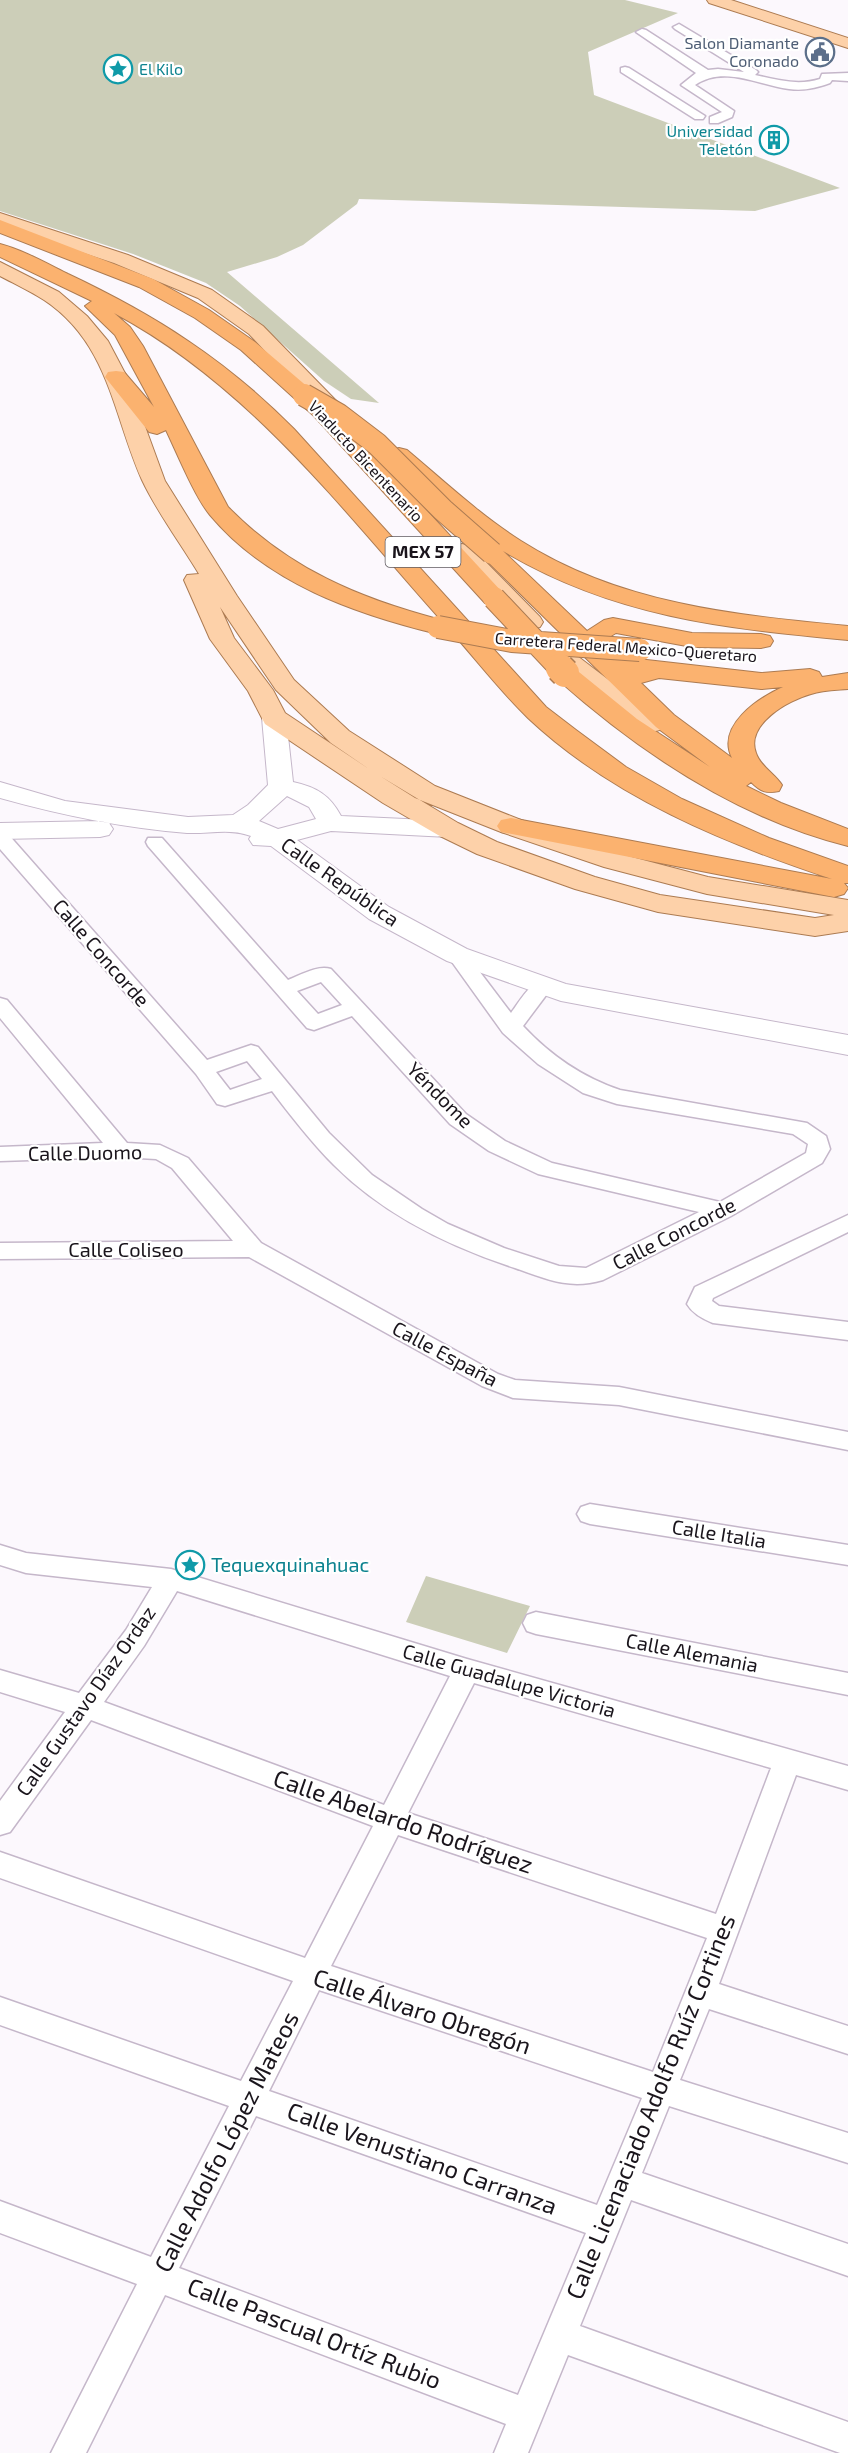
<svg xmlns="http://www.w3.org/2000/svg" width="848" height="2453" viewBox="0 0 848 2453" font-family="'Exo 2',sans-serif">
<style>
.green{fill:#ccceb8}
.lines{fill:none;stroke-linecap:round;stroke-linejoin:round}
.street-casing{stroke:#c5b7ca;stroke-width:3}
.secondary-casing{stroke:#c5b7ca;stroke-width:2}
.primary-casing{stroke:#ac7b52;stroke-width:2}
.highway-casing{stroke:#ac7b52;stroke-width:2}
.street{fill:#fff;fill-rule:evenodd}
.secondary{fill:#fff;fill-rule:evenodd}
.primary{fill:#fdd1a9;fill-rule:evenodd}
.highway{fill:#fbb26f;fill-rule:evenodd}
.highway-bridge-far1-casing{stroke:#ac7b52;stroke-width:24;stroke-linecap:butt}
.highway-bridge-casing{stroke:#ac7b52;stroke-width:31;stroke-linecap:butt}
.highway-bridge-far1{stroke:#fbb26f;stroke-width:22}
.highway-bridge{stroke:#fbb26f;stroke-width:28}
.labels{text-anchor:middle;stroke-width:4.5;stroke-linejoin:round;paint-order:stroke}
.far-service-label{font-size:16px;fill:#4e5e75;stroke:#fff;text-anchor:end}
.far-culture-label{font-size:16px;fill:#0d838f;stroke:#fff;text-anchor:start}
.far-street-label{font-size:16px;fill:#1a151c;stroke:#fff}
.shield{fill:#fff;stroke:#5f5b60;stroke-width:1.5}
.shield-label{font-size:18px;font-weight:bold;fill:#1a151c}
.street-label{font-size:20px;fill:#1a151c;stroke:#fff}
.culture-label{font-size:20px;fill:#0d838f;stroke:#fff;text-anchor:start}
.near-street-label{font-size:24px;fill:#1a151c;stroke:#fff}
</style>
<rect width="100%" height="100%" fill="#fcf8fd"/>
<path class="green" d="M0,0H625L678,13L588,52L594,95L840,188L755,211L359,199L357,204L303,245L277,257L227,272L379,403L351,399L324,381L240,306L206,283L133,254L0,211Z
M426,1576L530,1606L507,1653L406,1622Z"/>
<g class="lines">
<g class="street-casing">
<path id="street" d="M679,24L756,70L758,72L755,75C777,80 798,86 820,79L822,74L848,73V81L832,80L830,83C816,88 804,91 789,89C758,85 724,65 695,85L734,111L732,117L718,123H710V117L722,112L681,85L696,73L636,32L642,29L646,30L708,70L718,69L744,72L675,29L673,27Z
M625,67L629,68L705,116L703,119H695L621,72V68Z
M0,831L7,833L207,1060L251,1045L258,1047L329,1133L372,1175L422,1209L448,1224L504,1248L559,1266L586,1268L699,1212L538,1174L489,1151L450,1124L352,1016L314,1030L307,1028L148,846L146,842L148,838H162L288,980C301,975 317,965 331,969L466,1114L505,1141L552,1163L720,1202L806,1153L808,1144L793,1134L617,1104L583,1093L538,1064L503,1033L447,955L450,951L457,949L464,951L511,1013C521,1000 532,977 550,981L553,986L523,1026C551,1056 582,1077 620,1090L807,1123L826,1136L830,1149L822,1163L731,1216L603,1280C569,1290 547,1279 515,1268C448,1246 384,1215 334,1165C311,1142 291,1116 272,1091L225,1106L217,1104L196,1074L0,849ZM321,982L342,1005L318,1014L297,991ZM247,1061L262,1079L230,1090L216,1072Z
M0,998L7,1000L127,1143L160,1145L188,1158L261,1243L498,1374L515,1380L619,1387L848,1432V1450L619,1405L513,1398L482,1386L249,1257L0,1259V1243L233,1241L172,1168L156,1159L121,1157L0,1161V1147L103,1143L0,1018Z
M848,1215V1232L713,1298L712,1301L719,1306L848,1322V1340L713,1323C703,1319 693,1314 687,1304L695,1287Z
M590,1504L848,1545V1565L590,1524L581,1521L577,1514L581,1507Z
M0,1545L26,1553L171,1569L467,1659L848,1766V1790L796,1775L719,1984L848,2026V2054L709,2009L680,2080L848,2133V2163L669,2106L642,2173L848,2244V2276L631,2200L580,2326L848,2422V2453H840L568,2355L528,2453H494L506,2424L165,2295L86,2453H51L137,2284L0,2233V2201L151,2257L229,2106L0,2025V1997L241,2081L293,1981L0,1878V1852L305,1958L373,1826L91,1720L10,1832L0,1835V1801L65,1712L0,1692V1670L79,1693L126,1630L152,1587L26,1573L0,1565ZM177,1591L450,1676L384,1805L104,1702L144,1646ZM474,1683L771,1768L716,1914L408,1813ZM398,1835L707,1938L653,2072L331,1966ZM319,1990L642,2098L597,2205L269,2091ZM256,2116L586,2233L518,2395L179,2268Z
M536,1612L848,1673V1695L536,1634L527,1631L523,1623L527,1615Z"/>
</g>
<g class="secondary-casing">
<path id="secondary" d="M274,711L283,713L286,718L293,782C316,787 330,795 341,816L448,821L457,823L461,829L457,835L448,837L331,831L297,840L389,907L467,949L566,984L848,1035V1055L561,1001L447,961L369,919L271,846L253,845L249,839L251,836C229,828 209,834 187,833C123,828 61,815 0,798V782L65,801L188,817L233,815L248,805L268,785L262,718L265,713ZM287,796L309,807L316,819L278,829L259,821Z
M100,821L109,823L113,829L109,835L100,837L0,839V823Z"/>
</g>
<g class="primary-casing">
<path id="primary" d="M707,0H731L848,38V48L709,3Z
M0,213L128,255L212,290L263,326L352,417L349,422L341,424L333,422L249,334L198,298L114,263L0,225Z
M0,262L59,292L87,316L108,341L127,377L165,481L237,596L294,680L349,731L435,786L521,820L624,855L708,877L848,900V931L815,936L658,912L575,889L477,854L438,835L383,803L265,724L248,691L210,639L184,580L187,575L199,574C181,544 157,512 142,480C113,415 109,343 44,300C30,291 15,284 0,276ZM220,607L276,690L331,743L369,769L285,713L273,690L234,638ZM380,776L415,798L501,832L604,867L707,894L834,915L815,918L660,895L595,877L497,842L458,823Z
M462,544L470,546L540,617L543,622L540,627L531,629L522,627L454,556L450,551L454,546Z
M567,652L576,655L640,704L664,717L668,723L664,729C661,729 658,731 655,731C635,731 576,679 558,665L554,660L558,655Z"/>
</g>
<g class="highway-casing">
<path id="highway" d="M0,220L153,279L209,310L255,342L330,406L503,593L506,598L503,603L494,605L485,603L314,416L241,350L195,318L139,287L0,233Z
M0,244C23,250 46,263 68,274C155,315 226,360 294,429L546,707L576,730L626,767L682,799L769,838L848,866V883H844L848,888L844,894L834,897L501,832L497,826L501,820L511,818L832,879C724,843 612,797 528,718C500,691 475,658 449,629L447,632L438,634C355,614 267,583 210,515C195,497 177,453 166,430L157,434L149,432L105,377L108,372L116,371L124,372L154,407L115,335L85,306L92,301L0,257ZM114,313C249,385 341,508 441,620C358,598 289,569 228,507L143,346L130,327Z
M399,448L407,450C444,481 480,515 521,541C620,604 734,615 848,626V640C722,628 614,617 503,551L587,631L604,620L613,618L692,633L761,634L770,636L773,641L770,646L761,648L692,647L616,633L611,636C613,650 625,655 638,659L761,673L810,669L819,672L822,677L848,673V689C836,690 823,690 811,694C789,700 745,724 756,753C760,766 775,774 782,785L779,791C766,794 760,791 751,782L746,786L781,803L848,829V846C739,819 639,752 556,678L552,673L556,668L565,665L574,668L637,719L710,767L656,727L484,558L480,553L484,548L492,546L499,548L391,460L388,455L391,450ZM659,678L761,689L783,687C758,698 716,726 732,758L674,715L641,683Z"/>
</g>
<use href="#street" class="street"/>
<use href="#secondary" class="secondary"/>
<use href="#primary" class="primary"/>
<use href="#highway" class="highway"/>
<g class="highway-bridge-far1-casing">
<path id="highway-bridge-far1" d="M304,395L339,415L377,444L443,510L492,553
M494,598L561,669
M438,627L512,641L640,650"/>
</g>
<g class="highway-bridge-casing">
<path id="highway-bridge" d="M560,668L565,673"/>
</g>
<use href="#highway-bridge-far1" class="highway-bridge-far1"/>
<use href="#highway-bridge" class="highway-bridge"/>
</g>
<defs>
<g id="civic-ring" transform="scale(1.5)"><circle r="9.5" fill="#fff" stroke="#5c6f8a" stroke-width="1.5"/><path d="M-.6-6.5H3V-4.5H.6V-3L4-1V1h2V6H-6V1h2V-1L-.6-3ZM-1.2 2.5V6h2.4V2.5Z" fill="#5c6f8a"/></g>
<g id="sight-ring" transform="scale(1.5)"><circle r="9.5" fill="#fff" stroke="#0f9aa8" stroke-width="1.5"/><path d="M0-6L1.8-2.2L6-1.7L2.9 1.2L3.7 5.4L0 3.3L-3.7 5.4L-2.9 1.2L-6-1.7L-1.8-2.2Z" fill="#0f9aa8"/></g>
<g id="building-ring" transform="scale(1.5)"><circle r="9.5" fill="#fff" stroke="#0f9aa8" stroke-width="1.5"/><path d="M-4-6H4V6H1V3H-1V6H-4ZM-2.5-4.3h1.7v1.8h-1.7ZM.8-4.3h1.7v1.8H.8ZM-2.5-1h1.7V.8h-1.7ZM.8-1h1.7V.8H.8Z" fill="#0f9aa8"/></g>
</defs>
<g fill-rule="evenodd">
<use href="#civic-ring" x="820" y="52"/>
<use href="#sight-ring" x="118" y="69"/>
<use href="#building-ring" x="774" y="140"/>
<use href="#sight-ring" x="190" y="1565"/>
</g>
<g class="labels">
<g class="far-service-label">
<text x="799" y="49">Salon Diamante<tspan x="799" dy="18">Coronado</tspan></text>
</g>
<g class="far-culture-label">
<text x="139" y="75">El Kilo</text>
<text x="753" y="137" text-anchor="end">Universidad<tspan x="753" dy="18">Teletón</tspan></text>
</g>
<g class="far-street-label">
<text transform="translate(366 461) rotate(47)" y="6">Viaducto Bicentenario</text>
<text transform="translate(626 647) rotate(4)" y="6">Carretera Federal Mexico-Queretaro</text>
</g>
<rect class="shield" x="385.5" y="537" width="75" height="30" rx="4.5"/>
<g class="shield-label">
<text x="423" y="558">MEX 57</text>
</g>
<g class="street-label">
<text transform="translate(340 882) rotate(35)" y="7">Calle República</text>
<text transform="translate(101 953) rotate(49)" y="7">Calle Concorde</text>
<text transform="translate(440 1095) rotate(45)" y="7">Yéndome</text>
<text transform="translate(85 1153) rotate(-1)" y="7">Calle Duomo</text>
<text transform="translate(674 1234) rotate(-27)" y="7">Calle Concorde</text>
<text x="126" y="1257">Calle Coliseo</text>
<text transform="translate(445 1354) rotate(28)" y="7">Calle España</text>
<text transform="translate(719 1534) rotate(9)" y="7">Calle Italia</text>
<text transform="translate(692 1653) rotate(11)" y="7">Calle Alemania</text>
<text transform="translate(509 1681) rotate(16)" y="7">Calle Guadalupe Victoria</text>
<text transform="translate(86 1701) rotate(-55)" y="7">Calle Gustavo Díaz Ordaz</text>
</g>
<g class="culture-label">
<text x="211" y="1572">Tequexquinahuac</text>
</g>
<g class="near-street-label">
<text transform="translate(403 1822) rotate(19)" y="8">Calle Abelardo Rodríguez</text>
<text transform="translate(422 2012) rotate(18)" y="8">Calle Álvaro Obregón</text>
<text transform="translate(651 2107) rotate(-68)" y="8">Calle Licenaciado Adolfo Ruíz Cortines</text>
<text transform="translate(227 2142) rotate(-63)" y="8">Calle Adolfo López Mateos</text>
<text transform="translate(422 2159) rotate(20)" y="8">Calle Venustiano Carranza</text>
<text transform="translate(314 2334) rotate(21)" y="8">Calle Pascual Ortíz Rubio</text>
</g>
</g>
</svg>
